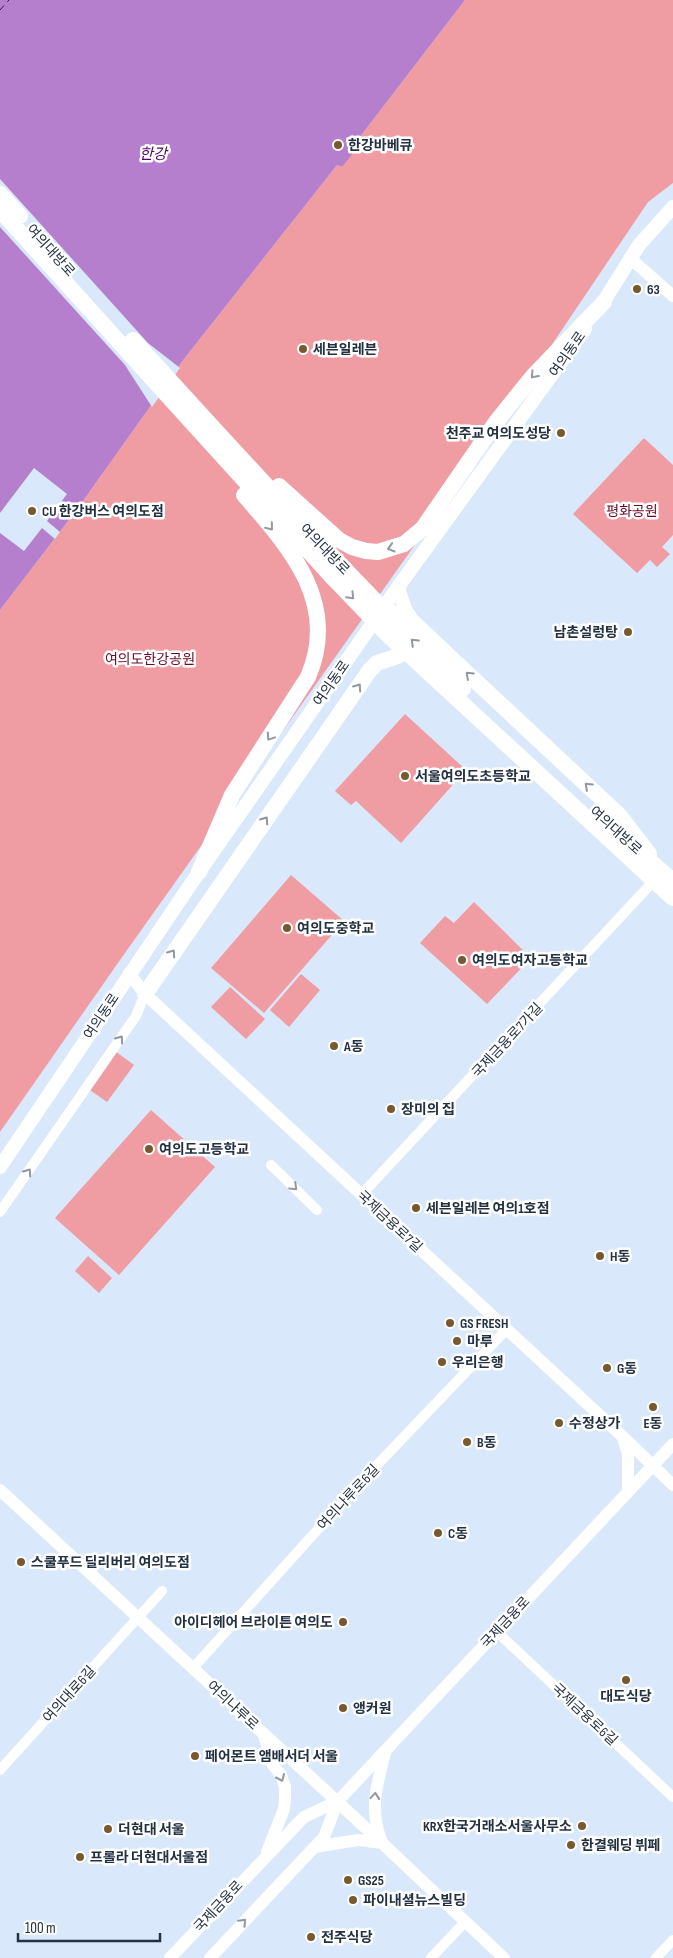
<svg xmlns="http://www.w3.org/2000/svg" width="673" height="1958" viewBox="0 0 673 1958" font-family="'Sofia Sans Condensed','Noto Sans KR',sans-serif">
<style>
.green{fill:#ef9ca3}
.water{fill:#b57fce}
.pier{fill:#d9e8fa}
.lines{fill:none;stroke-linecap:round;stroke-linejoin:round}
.ferry{stroke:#50056a;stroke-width:1;stroke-dasharray:6 5;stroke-linecap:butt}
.minor{stroke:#fff;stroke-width:10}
.tertiary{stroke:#fff;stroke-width:12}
.secondary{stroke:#fff;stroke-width:14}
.primary{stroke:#fff;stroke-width:16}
.oneway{stroke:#9198a1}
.poi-dot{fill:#78592e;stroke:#fff;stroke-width:2}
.labels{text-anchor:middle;stroke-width:5;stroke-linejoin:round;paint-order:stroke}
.poi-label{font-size:14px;font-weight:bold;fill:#233143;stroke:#fff;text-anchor:start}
.street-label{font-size:14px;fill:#233143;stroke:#fff}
.park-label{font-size:14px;fill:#690b23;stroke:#fff}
.water-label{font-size:15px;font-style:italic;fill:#50056a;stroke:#fff}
</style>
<rect width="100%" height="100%" fill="#d9e8fa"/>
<path class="green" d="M465,0H673V183L648,202L456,487L120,960L0,1132V610L78,508L184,359L337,165L342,167L356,142Z
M644,438L673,465V535L662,547L670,554L657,567L650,560L637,573L573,514Z
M405,714L466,770L401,843L356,801L351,805L335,791Z
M291,875L344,921L264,1013L211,968Z
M474,902L531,958L487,1004L420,943L445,916L454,923Z
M301,974L320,990L289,1027L270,1010Z
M230,987L265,1019L246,1039L211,1007Z
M115,1051L134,1065L107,1102L87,1088Z
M151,1110L215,1167L119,1275L55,1218Z
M88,1256L112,1278L99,1293L75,1271Z"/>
<path class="water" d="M0,0H465L356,142L359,145L342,167L337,165L184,359L78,508L0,610Z"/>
<path class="pier" d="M0,179L148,343L180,368L152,407L125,365L0,227Z
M34,468L67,494L47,521L60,532L55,539L42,528L24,551L0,533V513Z"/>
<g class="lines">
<path class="ferry" d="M0,10L9,0"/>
<path class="minor" d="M271,1165L317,1210
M362,1194L650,885
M0,1212L136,1016L145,994
M496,1631L673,1797
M193,1668L356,1487L506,1330
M0,1770L162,1591
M431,1958L465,1922
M656,1958L673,1940"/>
<path class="tertiary" d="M631,259L673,296
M129,973L145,994L622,1436L673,1485
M623,1438L628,1454V1492
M0,1490L382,1843L504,1958
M264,1735L273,1765L281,1775L285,1787V1799L284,1809L267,1852
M381,1840C369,1807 377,1785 385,1753
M315,1847L358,1840L382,1843
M170,1958L304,1817L338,1801L673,1444
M210,1958L324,1837L338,1801"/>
<path class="secondary" d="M599,309L639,245L673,207
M398,587L405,609L414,623
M0,1167L199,872L398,587L585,329"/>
<path class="primary" d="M0,194L20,216
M0,210L165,393L334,579L387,634L673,898
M133,340C241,458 348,577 463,689
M279,486L339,540L352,547L366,551L378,552L404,544L423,528L496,422L533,376L604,302
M389,611L414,623L451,658L619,815L649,854
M635,848L673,881
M199,872L232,795L308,677C340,603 290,548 244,495
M145,994L370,670L377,663L398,656"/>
</g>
<defs><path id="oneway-chevron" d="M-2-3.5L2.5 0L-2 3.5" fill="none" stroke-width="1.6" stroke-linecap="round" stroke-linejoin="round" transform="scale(1.25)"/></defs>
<g class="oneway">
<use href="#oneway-chevron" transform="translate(534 375) rotate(132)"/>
<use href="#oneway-chevron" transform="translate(270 527) rotate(51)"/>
<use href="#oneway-chevron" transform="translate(391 548) rotate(164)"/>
<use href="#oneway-chevron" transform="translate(351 596) rotate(46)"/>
<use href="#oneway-chevron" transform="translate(414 642) rotate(-136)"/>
<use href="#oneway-chevron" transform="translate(469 675) rotate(-137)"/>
<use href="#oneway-chevron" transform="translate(358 687) rotate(-55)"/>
<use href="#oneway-chevron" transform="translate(270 737) rotate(124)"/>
<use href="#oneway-chevron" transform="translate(588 786) rotate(-137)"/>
<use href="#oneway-chevron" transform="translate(265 820) rotate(-55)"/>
<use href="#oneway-chevron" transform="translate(172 953) rotate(-55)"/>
<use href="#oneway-chevron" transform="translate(120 1039) rotate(-55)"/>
<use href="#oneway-chevron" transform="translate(28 1172) rotate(-55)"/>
<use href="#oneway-chevron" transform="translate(294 1187) rotate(44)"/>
<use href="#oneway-chevron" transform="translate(281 1778) rotate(66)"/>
<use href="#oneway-chevron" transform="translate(375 1796) rotate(-85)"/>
<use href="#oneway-chevron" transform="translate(243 1922) rotate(-47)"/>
</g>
<g class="poi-dot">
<circle cx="338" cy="145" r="5"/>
<circle cx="637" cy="289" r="5"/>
<circle cx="303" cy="349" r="5"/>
<circle cx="561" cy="433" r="5"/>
<circle cx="32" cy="511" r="5"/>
<circle cx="628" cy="632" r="5"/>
<circle cx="405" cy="776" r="5"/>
<circle cx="287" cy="928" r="5"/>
<circle cx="462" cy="960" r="5"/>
<circle cx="334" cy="1046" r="5"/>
<circle cx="391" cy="1109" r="5"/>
<circle cx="149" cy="1149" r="5"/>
<circle cx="416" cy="1208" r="5"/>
<circle cx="600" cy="1256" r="5"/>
<circle cx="450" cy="1323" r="5"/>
<circle cx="457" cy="1341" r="5"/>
<circle cx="442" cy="1362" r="5"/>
<circle cx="607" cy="1368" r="5"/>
<circle cx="653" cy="1407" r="5"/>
<circle cx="559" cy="1423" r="5"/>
<circle cx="467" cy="1442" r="5"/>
<circle cx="438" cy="1533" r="5"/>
<circle cx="21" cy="1562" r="5"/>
<circle cx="343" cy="1622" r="5"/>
<circle cx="626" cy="1680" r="5"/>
<circle cx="343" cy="1708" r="5"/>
<circle cx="195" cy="1756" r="5"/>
<circle cx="582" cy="1826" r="5"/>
<circle cx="108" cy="1829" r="5"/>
<circle cx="571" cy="1845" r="5"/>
<circle cx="80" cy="1857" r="5"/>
<circle cx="348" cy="1880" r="5"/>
<circle cx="353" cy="1900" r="5"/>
<circle cx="311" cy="1937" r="5"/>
</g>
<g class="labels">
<g class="poi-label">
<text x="348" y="150">한강바베큐</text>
<text x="647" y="294">63</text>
<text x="313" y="354">세븐일레븐</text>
<text x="551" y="438" text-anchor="end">천주교 여의도성당</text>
<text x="42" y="516">CU 한강버스 여의도점</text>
<text x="618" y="637" text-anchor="end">남촌설렁탕</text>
<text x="415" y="781">서울여의도초등학교</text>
<text x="297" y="933">여의도중학교</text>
<text x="472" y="965">여의도여자고등학교</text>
<text x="344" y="1051">A동</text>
<text x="401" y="1114">장미의 집</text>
<text x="159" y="1154">여의도고등학교</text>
<text x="426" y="1213">세븐일레븐 여의1호점</text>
<text x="610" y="1261">H동</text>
<text x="460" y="1328">GS FRESH</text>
<text x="467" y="1346">마루</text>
<text x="452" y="1367">우리은행</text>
<text x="617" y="1373">G동</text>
<text x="569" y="1428">수정상가</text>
<text x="653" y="1428" text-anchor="middle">E동</text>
<text x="477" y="1447">B동</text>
<text x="448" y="1538">C동</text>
<text x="31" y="1567">스쿨푸드 딜리버리 여의도점</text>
<text x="333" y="1627" text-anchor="end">아이디헤어 브라이튼 여의도</text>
<text x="626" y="1701" text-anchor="middle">대도식당</text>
<text x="353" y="1713">앵커원</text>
<text x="205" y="1761">페어몬트 앰배서더 서울</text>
<text x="572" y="1831" text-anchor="end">KRX한국거래소서울사무소</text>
<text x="118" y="1834">더현대 서울</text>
<text x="581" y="1850">한결웨딩 뷔페</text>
<text x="90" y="1862">프롤라 더현대서울점</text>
<text x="358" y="1885">GS25</text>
<text x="363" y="1905">파이내셜뉴스빌딩</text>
<text x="321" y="1942">전주식당</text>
</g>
<g class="street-label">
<text transform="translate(51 250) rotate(48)" y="5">여의대방로</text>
<text transform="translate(567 354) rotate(-55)" y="5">여의동로</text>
<text transform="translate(325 549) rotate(46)" y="5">여의대방로</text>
<text transform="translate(331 683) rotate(-55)" y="5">여의동로</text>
<text transform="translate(616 830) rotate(42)" y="5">여의대방로</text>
<text transform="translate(101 1016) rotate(-56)" y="5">여의동로</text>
<text transform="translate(507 1040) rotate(-47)" y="5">국제금융로7가길</text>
<text transform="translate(390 1221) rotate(43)" y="5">국제금융로7길</text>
<text transform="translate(348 1497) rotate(-47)" y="5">여의나루로6길</text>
<text transform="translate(505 1622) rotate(-47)" y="5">국제금융로</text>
<text transform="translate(69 1694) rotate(-48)" y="5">여의대로6길</text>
<text transform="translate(233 1705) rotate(43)" y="5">여의나루로</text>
<text transform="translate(585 1714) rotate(43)" y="5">국제금융로6길</text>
<text transform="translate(218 1906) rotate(-47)" y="5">국제금융로</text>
</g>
<g class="park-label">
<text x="632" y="516">평화공원</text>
<text x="150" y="664">여의도한강공원</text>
</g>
<g class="water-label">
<text x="153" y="159">한강</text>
</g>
</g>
<path d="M18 1933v8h142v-8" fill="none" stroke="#233143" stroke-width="2.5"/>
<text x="25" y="1933" font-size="15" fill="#233143" stroke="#ffffff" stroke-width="4" paint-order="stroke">100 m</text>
</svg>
